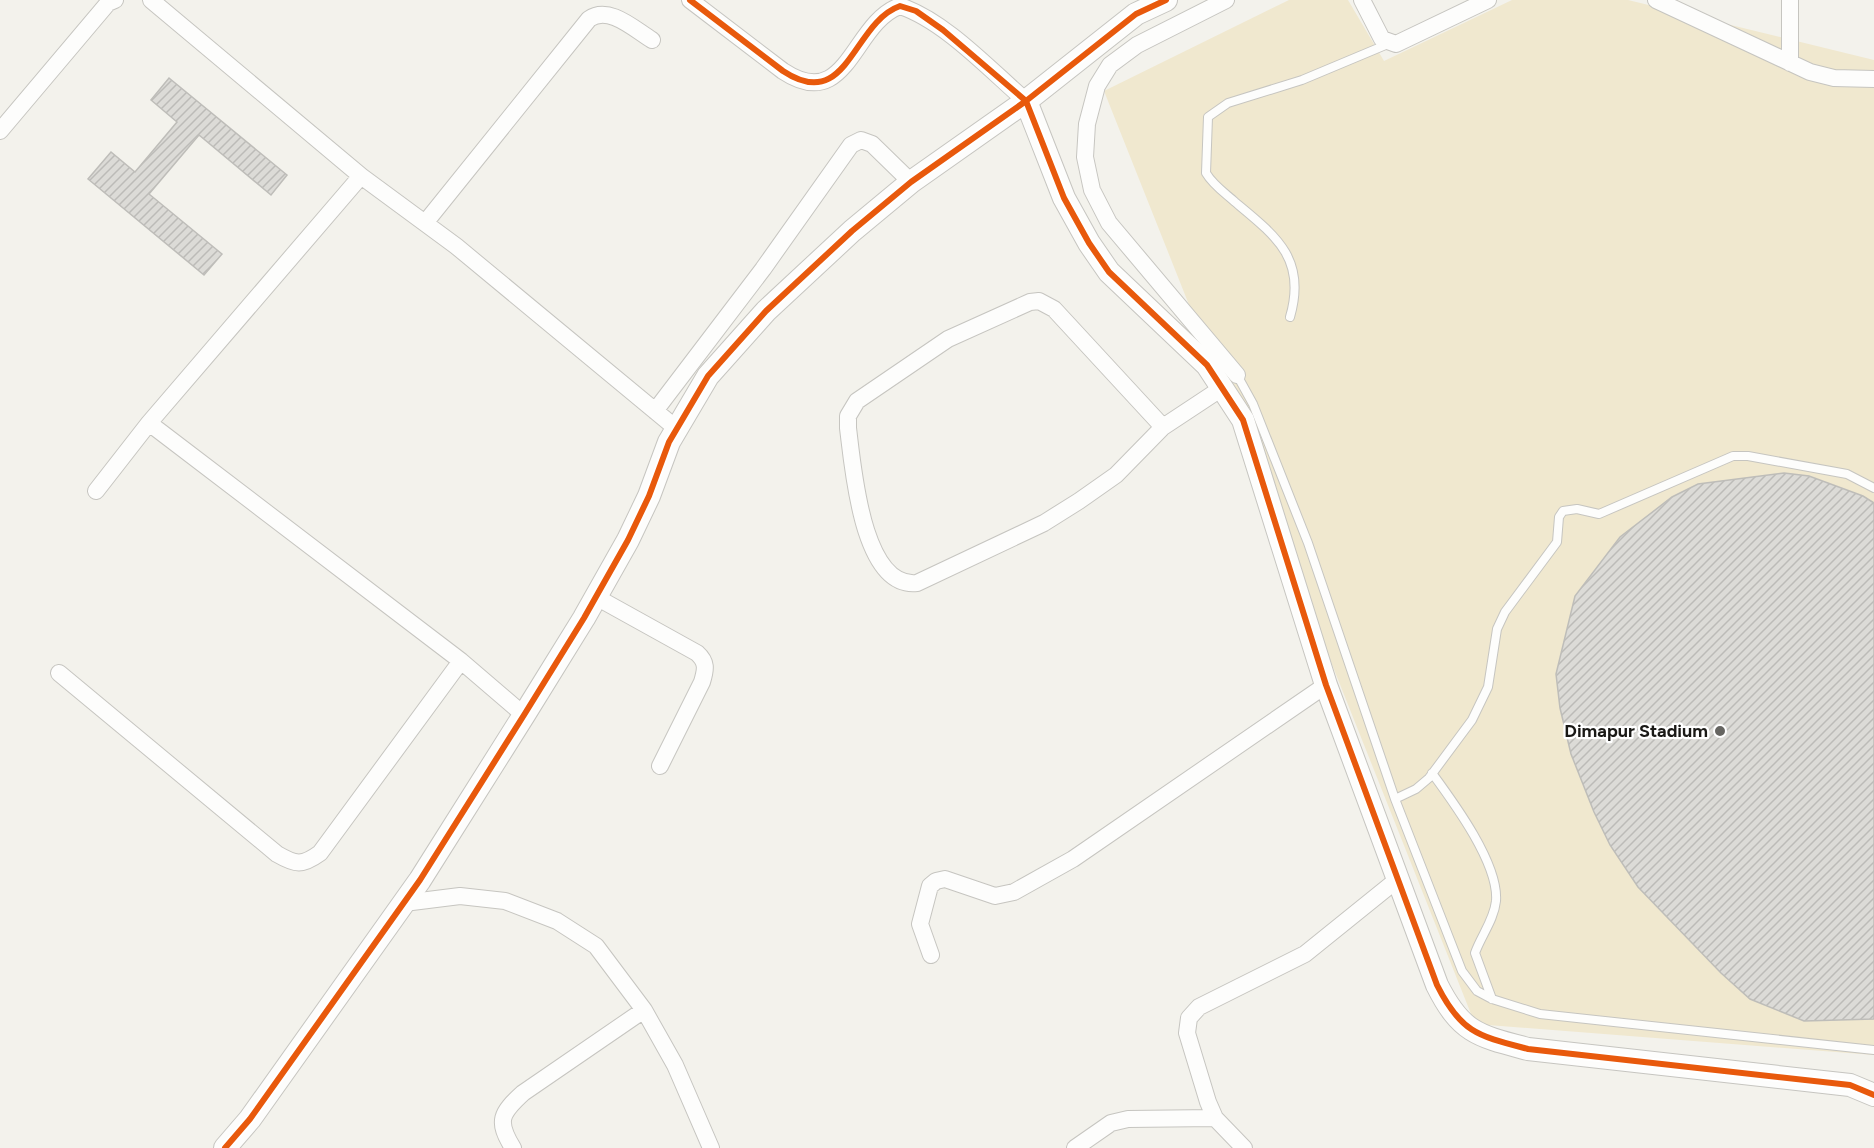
<svg xmlns="http://www.w3.org/2000/svg" width="1874" height="1148" viewBox="0 0 1874 1148" font-family="Figtree,sans-serif">
<style>
.garden{fill:#f0e8cf}
.building{fill:url(#building-hatch);stroke:#bebdb9;stroke-width:1.5}
.lines{fill:none;stroke-linecap:round;stroke-linejoin:round}
.lane-casing{stroke:#c6c5c0;stroke-width:10}
.street-casing{stroke:#c6c5c0;stroke-width:18}
.secondary-casing{stroke:#c6c5c0;stroke-width:24}
.lane{stroke:#fdfdfc;stroke-width:8}
.street{stroke:#fdfdfc;stroke-width:16}
.secondary{stroke:#fdfdfc;stroke-width:22}
.cycleway-casing{stroke:#fff;stroke-width:10}
.cycleway{stroke:#e8590c;stroke-width:6}
.poi-dot{fill:#666561;stroke:#fff;stroke-width:2}
.labels{text-anchor:middle;stroke-width:4.5;stroke-linejoin:round;paint-order:stroke}
.poi-label{font-size:18px;font-weight:bold;fill:#1a1916;stroke:#fff;text-anchor:end}
</style>
<defs>
<pattern id="building-hatch" width="6" height="6" patternUnits="userSpaceOnUse" patternTransform="scale(1.5)"><rect width="6" height="6" fill="#dcdbd7"/><path d="M-1 1l2-2M0 6l6-6M5 7l2-2" fill="none" stroke="#bcbbb8"/></pattern>
</defs>
<rect width="100%" height="100%" fill="#f3f2ec"/>
<path class="garden" d="M1289,0H1348L1384,61L1512,0H1628L1874,60V1055L1475,1024L1104,91Z"/>
<path class="building" d="M169,78L287,175L271,195L199,135L149,194L222,254L204,275L88,179L111,152L135,172L177,122L151,100Z
M1784,473L1809,476L1863,496L1874,503V1019L1804,1021L1750,999L1721,973L1638,887L1610,845L1594,812L1571,754L1560,708L1556,674L1575,596L1620,537L1672,497L1698,484Z"/>
<g class="lines">
<g class="lane-casing">
<path id="lane" d="M1290,317C1307,259 1276,236 1235,202C1225,193 1213,185 1206,173L1208,117L1228,103L1302,80L1388,44
M1237,375L1253,404L1308,543L1395,799L1462,971L1477,991L1492,999L1540,1014L1874,1050
M1432,773C1454,803 1499,864 1496,901C1494,920 1481,936 1475,953L1492,999
M1395,799L1416,789L1429,778L1472,720L1488,687L1497,629L1505,612L1557,542L1559,517L1563,511L1577,509L1599,514L1733,456H1748L1847,474L1874,488"/>
</g>
<g class="street-casing">
<path id="street" d="M151,0L361,176L456,246L677,429
M690,0L783,71C848,114 852,23 900,6C945,21 990,70 1026,101
M1226,0L1137,45L1110,65L1097,86L1087,124L1085,157L1092,190L1109,223L1237,375
M1362,0L1382,39L1396,44L1488,0
M1656,0L1810,72L1834,78L1874,79
M1790,63V0
M0,131L108,3L115,0
M425,223L589,19C609,5 634,29 652,40
M655,411L763,269L851,145L861,140L872,144L911,182
M149,423L461,661L524,715
M1163,427L1054,309L1039,301L1030,302L948,339L857,401L848,416V428C853,467 862,589 917,583L1044,523L1079,501L1116,475L1163,427L1222,388
M96,491L149,423L361,176
M596,597L697,653C707,662 706,669 702,682L660,766
M59,673L277,854C296,865 302,866 320,853L461,661
M404,903L460,896L505,901L557,921L596,946L644,1010L675,1065L711,1148
M931,955L920,924L930,886L936,881L945,879L995,896L1014,892L1073,859L1326,685
M513,1148C496,1121 501,1113 523,1093L644,1010
M1075,1148L1111,1123L1128,1119L1215,1118
M1244,1148L1215,1118L1208,1102L1187,1033L1189,1018L1199,1007L1305,954L1398,879"/>
</g>
<g class="secondary-casing">
<path id="secondary" d="M1026,101L1064,198L1089,243L1109,272L1207,365L1243,420L1326,685L1437,985C1461,1033 1478,1036 1528,1049L1850,1085L1874,1095
M225,1148L250,1119L420,880L524,715L584,618L628,540L649,496L669,442L708,376L766,311L852,231L911,182L1026,101L1136,14L1166,0"/>
</g>
<use href="#lane" class="lane"/>
<use href="#street" class="street"/>
<use href="#secondary" class="secondary"/>
<g class="cycleway-casing">
<path id="cycleway" d="M690,0L783,71C848,114 852,23 900,6L916,11L943,30L1026,101L1064,198L1089,243L1109,272L1207,365L1243,420L1326,685L1437,985C1461,1033 1478,1036 1528,1049L1850,1085L1874,1095
M225,1148L250,1119L420,880L524,715L584,618L628,540L649,496L669,442L708,376L766,311L852,231L911,182L1026,101L1136,14L1166,0"/>
</g>
<use href="#cycleway" class="cycleway"/>
</g>
<circle class="poi-dot" cx="1720" cy="731" r="6"/>
<g class="labels">
<g class="poi-label">
<text x="1708" y="737">Dimapur Stadium</text>
</g>
</g>
</svg>
